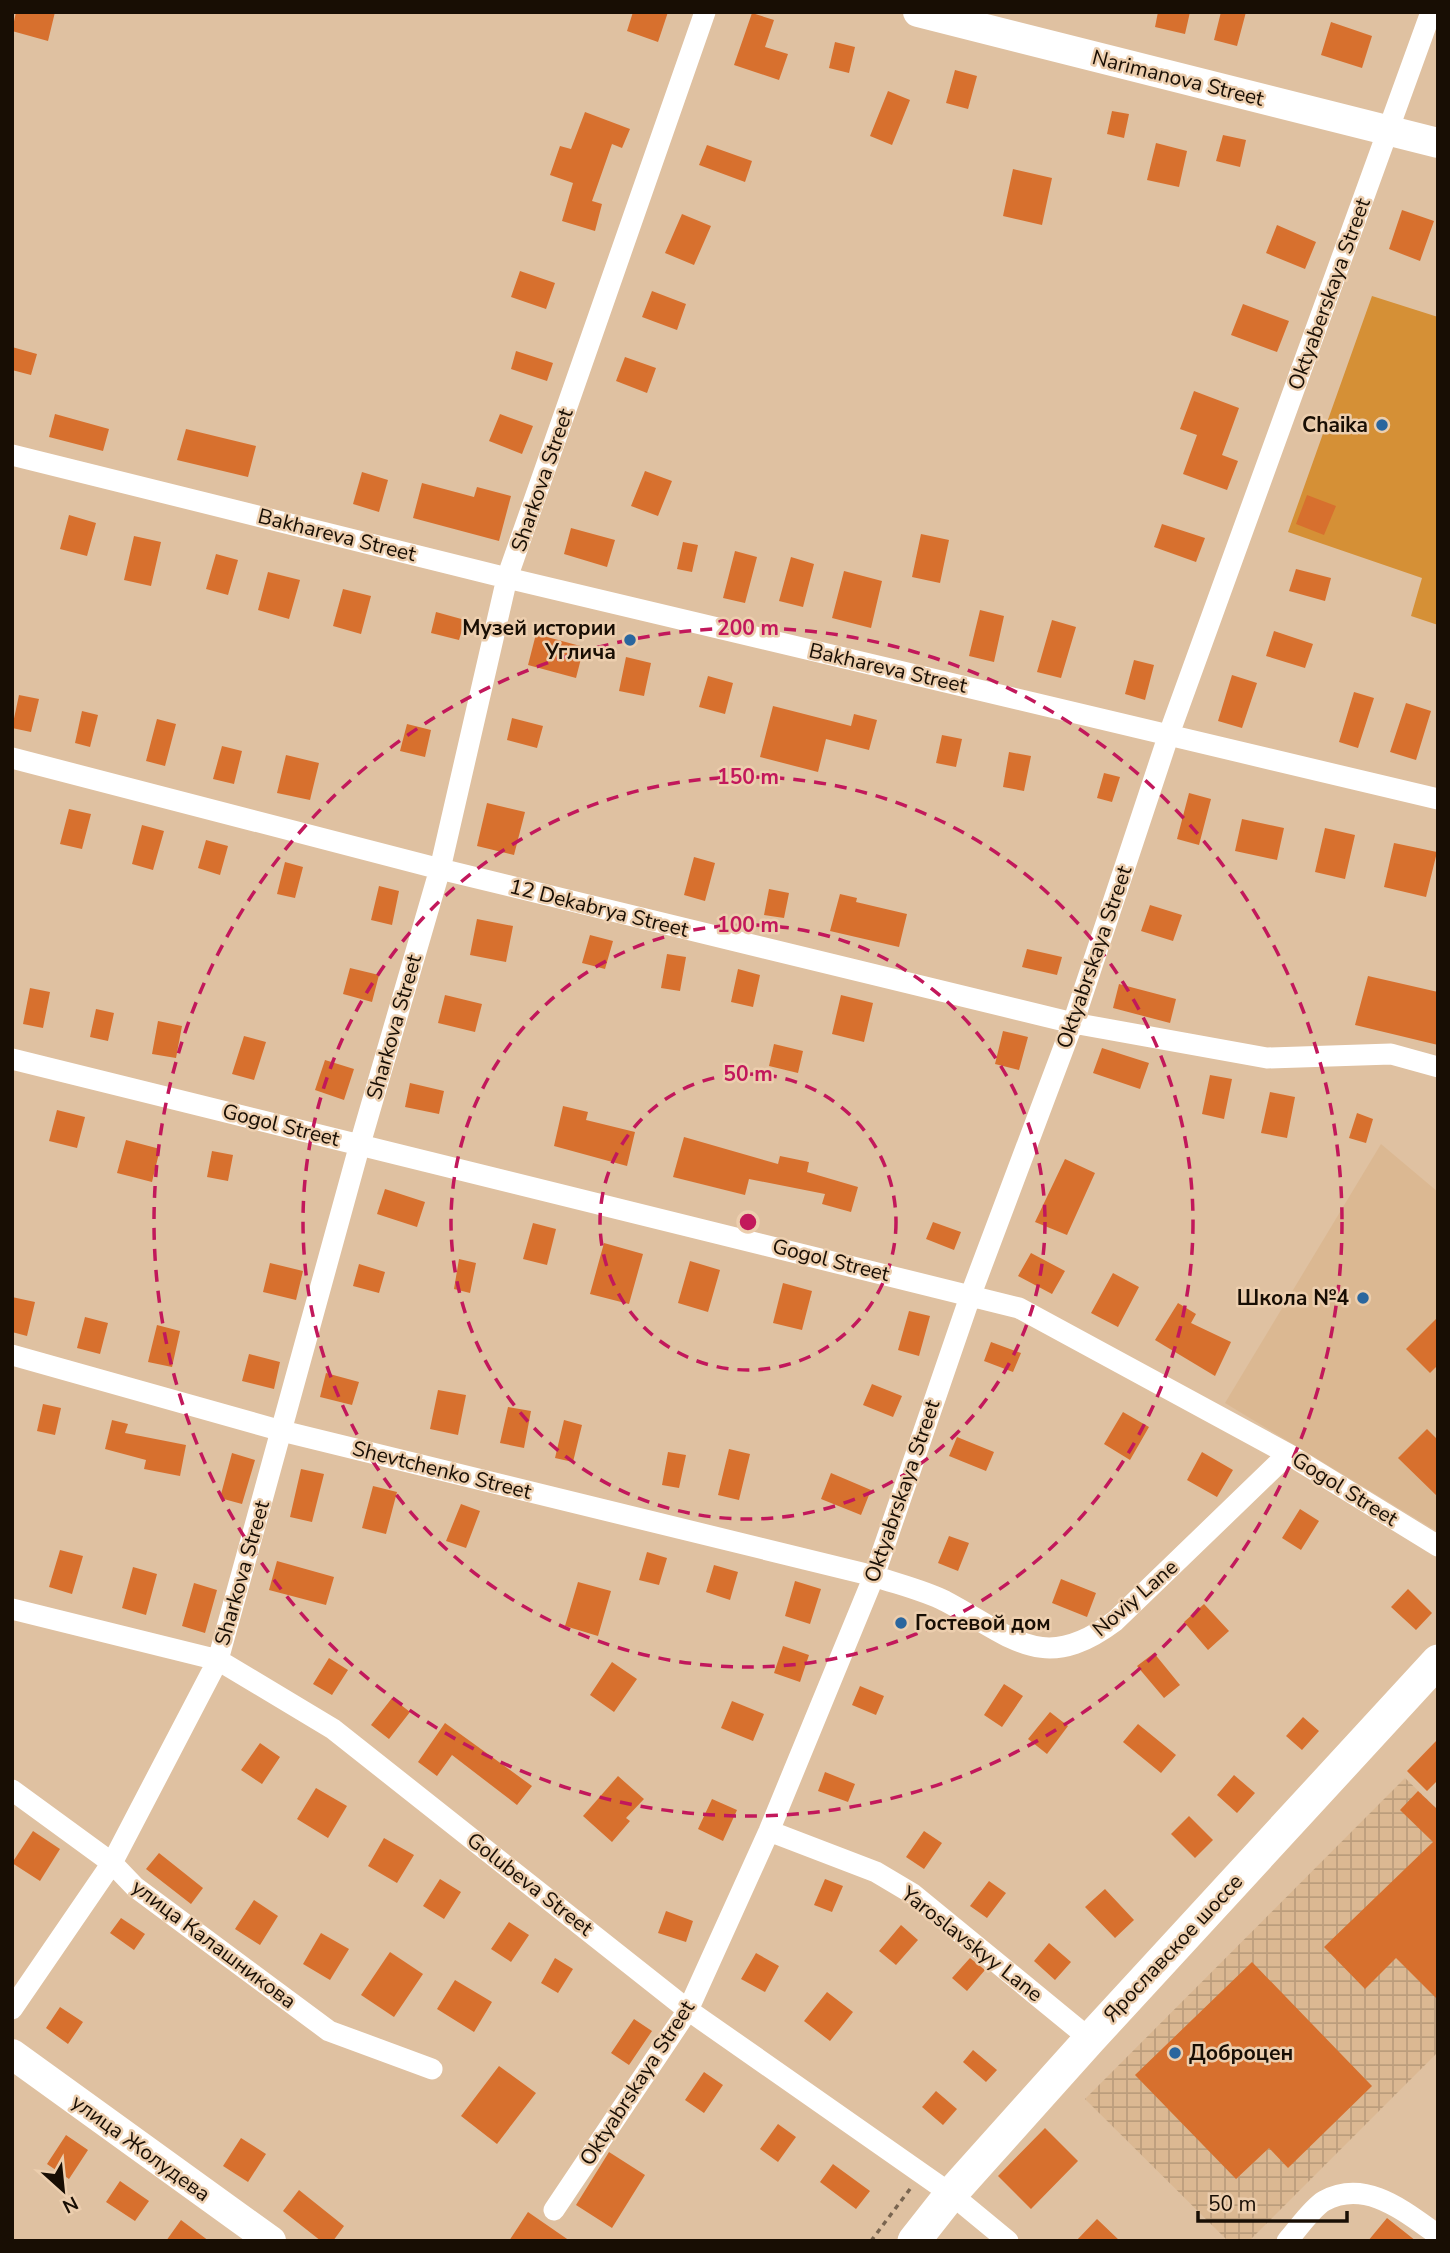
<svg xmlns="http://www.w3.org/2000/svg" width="1450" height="2253" viewBox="0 0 1450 2253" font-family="'Nunito Sans',sans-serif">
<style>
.built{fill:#dbb892}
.industrial{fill:url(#industrial-grid)}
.garden{fill:#d59036}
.building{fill:#d7702e}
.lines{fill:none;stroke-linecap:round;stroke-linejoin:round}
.path{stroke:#796550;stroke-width:3.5;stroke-dasharray:5 5;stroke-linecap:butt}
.minor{stroke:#fff;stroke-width:21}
.secondary{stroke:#fff;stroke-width:30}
.primary{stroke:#fff;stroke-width:33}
.ring{fill:none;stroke:#c2185b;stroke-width:3.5;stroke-dasharray:12 9}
.poi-dot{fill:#2a669e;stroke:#ecceae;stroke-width:2.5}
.labels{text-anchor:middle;stroke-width:5;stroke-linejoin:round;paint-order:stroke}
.street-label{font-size:21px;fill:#180e04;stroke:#ecceae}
.poi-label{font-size:21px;font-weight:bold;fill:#180e04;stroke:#ecceae;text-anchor:end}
.centre{fill:#c2185b;stroke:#ecceae;stroke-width:3.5}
.ring-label{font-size:21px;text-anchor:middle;font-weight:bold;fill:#c2185b;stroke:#ecceae;stroke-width:5;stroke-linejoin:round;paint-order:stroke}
</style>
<defs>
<pattern id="industrial-grid" width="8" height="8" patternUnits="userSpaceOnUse" patternTransform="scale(1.75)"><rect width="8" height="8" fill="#dbb892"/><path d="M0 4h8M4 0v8" fill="none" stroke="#bb9d7c"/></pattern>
</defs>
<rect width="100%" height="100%" fill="#dfc1a1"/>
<path class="built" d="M1381,1144L1438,1192V1532L1225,1403Z"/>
<path class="industrial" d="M1405,1778L1438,1810V2052L1249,2241H1228L1085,2099Z"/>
<path class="garden" d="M1372,296L1438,317V625L1411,616L1422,578L1288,532Z"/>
<path class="building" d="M16,12H55L48,41L12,31Z
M633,12H668L658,42L627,31Z
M1158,12H1190L1185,34L1155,27Z
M1221,12H1246L1237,46L1214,40Z
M752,13L774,20L765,47L788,54L779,80L734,65Z
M1331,22L1372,36L1362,68L1321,55Z
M835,42L855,47L849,73L829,68Z
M955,70L977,76L968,109L946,103Z
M888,91L910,100L892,145L870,136Z
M1112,111L1129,114L1124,138L1107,134Z
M585,112L630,129L622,148L612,144L592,201L602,204L595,231L562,221L573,183L550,175L560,146L571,149Z
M1223,135L1246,140L1240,167L1216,161Z
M1156,143L1187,151L1179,187L1147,180Z
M707,145L752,161L745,182L699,165Z
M1013,169L1052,178L1042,225L1003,216Z
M1402,210L1434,221L1420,261L1389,249Z
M682,214L711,226L694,265L665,253Z
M1277,225L1316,242L1305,269L1266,253Z
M520,271L555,283L546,309L511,297Z
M652,291L686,304L677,330L642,317Z
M1243,304L1289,321L1277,352L1231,335Z
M12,347L37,354L31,375L12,370Z
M516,351L553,363L547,381L511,369Z
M625,357L656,368L647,393L616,381Z
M1194,391L1239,408L1222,455L1238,461L1227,490L1183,474L1197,435L1180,429Z
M55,414L109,429L103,451L49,437Z
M500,414L533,426L522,454L489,441Z
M186,429L256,446L248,477L177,460Z
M645,471L672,481L658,516L631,506Z
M362,472L388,480L379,512L353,504Z
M422,483L474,497L477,487L511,496L499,541L413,518Z
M1307,495L1336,506L1324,535L1296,524Z
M69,515L96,523L87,556L60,549Z
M1162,524L1205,538L1196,562L1154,547Z
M571,528L615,540L607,567L564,554Z
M921,534L949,540L940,583L912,577Z
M134,536L161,542L151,586L124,580Z
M683,542L698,545L692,572L677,569Z
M735,551L757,557L745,603L723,598Z
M216,554L238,560L228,595L206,589Z
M791,557L814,564L803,607L779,601Z
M1296,569L1331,578L1325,601L1289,591Z
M844,571L882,581L871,628L832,618Z
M268,572L300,580L289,619L258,610Z
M343,589L371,596L361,634L333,626Z
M980,610L1004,616L994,662L969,656Z
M436,612L465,620L459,640L431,633Z
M1052,620L1076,627L1061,678L1037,672Z
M1274,631L1313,644L1305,668L1266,656Z
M536,634L584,647L576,678L528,665Z
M626,657L651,663L644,696L619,691Z
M1134,660L1154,665L1145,700L1125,694Z
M1232,675L1257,683L1242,728L1218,721Z
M708,676L733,683L725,714L699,707Z
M1354,692L1374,698L1358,748L1339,742Z
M19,695L39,699L31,732L12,728Z
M1406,703L1431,711L1416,760L1390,752Z
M773,706L851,726L854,714L877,720L869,750L826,739L818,772L760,757Z
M82,711L98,715L90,747L75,743Z
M512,718L543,726L537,748L507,740Z
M157,719L176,724L165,766L146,761Z
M407,724L431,730L425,757L400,751Z
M942,735L962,739L956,767L936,763Z
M222,746L242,751L234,784L213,779Z
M1009,752L1031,756L1024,791L1003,787Z
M286,755L319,763L310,800L277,793Z
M1104,773L1120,777L1112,802L1097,798Z
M1189,793L1211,799L1199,845L1177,839Z
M487,803L525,812L514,855L477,846Z
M69,809L91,814L82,849L60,844Z
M1242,819L1284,828L1277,860L1235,851Z
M142,825L164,831L153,870L132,864Z
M1325,828L1355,835L1345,879L1315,872Z
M206,840L228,846L220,875L198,868Z
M1394,843L1437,852L1426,897L1384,887Z
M694,857L715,863L705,901L684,895Z
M285,862L303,867L295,898L277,894Z
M379,886L399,891L392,925L371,920Z
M769,889L789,893L784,918L764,915Z
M840,894L857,898L856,902L907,914L899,947L830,931Z
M1150,905L1182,915L1173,941L1141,931Z
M477,919L513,926L506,962L470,955Z
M590,935L613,941L605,969L582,963Z
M1027,949L1062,957L1057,975L1022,967Z
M667,954L686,957L680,991L661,988Z
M350,968L379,975L372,1002L343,994Z
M738,969L760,975L753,1007L731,1002Z
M1368,976L1438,992V1045L1355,1025Z
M1119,984L1176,999L1170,1023L1113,1008Z
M30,988L50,992L43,1028L23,1024Z
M445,995L482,1004L475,1032L438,1023Z
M841,995L873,1003L864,1042L832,1034Z
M96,1009L114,1013L108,1041L90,1037Z
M158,1021L182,1026L176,1058L152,1054Z
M1003,1031L1028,1037L1019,1070L995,1064Z
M244,1036L266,1042L254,1080L232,1074Z
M774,1044L803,1051L798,1073L769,1066Z
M1102,1048L1149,1063L1140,1089L1093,1073Z
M325,1060L354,1069L344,1100L315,1090Z
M1210,1075L1232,1079L1224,1119L1202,1114Z
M410,1083L444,1091L439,1114L405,1107Z
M1270,1092L1295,1097L1287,1138L1261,1133Z
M563,1106L588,1112L586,1120L635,1132L627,1166L554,1146Z
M57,1110L85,1117L77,1148L49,1141Z
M1357,1113L1373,1119L1366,1143L1349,1138Z
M684,1137L778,1164L780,1156L809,1162L807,1172L858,1187L851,1212L822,1204L825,1194L749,1179L745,1195L673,1177Z
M126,1140L160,1149L152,1182L117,1173Z
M212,1151L233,1155L228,1181L207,1177Z
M1065,1159L1095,1173L1067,1235L1035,1222Z
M385,1189L425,1202L417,1227L377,1214Z
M933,1222L961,1232L954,1250L926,1239Z
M533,1223L556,1229L547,1265L523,1259Z
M604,1243L643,1254L629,1304L590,1294Z
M1031,1253L1065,1271L1052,1294L1018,1276Z
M459,1259L476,1263L470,1293L454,1289Z
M690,1261L720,1270L708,1312L678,1303Z
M270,1263L303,1271L296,1300L263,1292Z
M359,1264L385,1272L379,1293L353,1286Z
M1113,1273L1139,1287L1118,1327L1091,1313Z
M783,1283L812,1291L802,1330L773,1323Z
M12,1297L35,1302L27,1336L12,1332Z
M1178,1303L1196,1314L1191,1323L1231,1342L1215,1376L1155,1340Z
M909,1311L930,1316L919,1356L898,1350Z
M85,1317L108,1323L100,1354L77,1348Z
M1438,1317V1365L1430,1373L1406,1349Z
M157,1325L180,1331L172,1367L148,1362Z
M991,1342L1021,1353L1013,1372L984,1361Z
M249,1354L280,1362L274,1389L242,1381Z
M326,1373L359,1382L352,1405L320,1397Z
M872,1384L902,1396L893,1417L863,1405Z
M438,1390L466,1395L458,1435L430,1429Z
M43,1404L61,1408L55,1435L37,1431Z
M508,1407L531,1411L524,1448L500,1443Z
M1123,1412L1149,1427L1130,1460L1104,1444Z
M112,1420L128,1424L125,1433L186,1445L180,1476L144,1469L146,1460L105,1449Z
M564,1420L582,1425L573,1462L555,1458Z
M1427,1429L1438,1440V1497L1398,1458Z
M957,1437L994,1452L986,1471L949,1456Z
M729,1449L750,1454L739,1500L718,1495Z
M668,1452L686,1455L679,1488L662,1485Z
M1202,1452L1233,1470L1217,1497L1187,1480Z
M232,1453L255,1460L242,1504L220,1498Z
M301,1469L324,1474L312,1522L290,1517Z
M831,1473L871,1490L861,1515L821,1499Z
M373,1486L397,1492L386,1534L362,1528Z
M461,1504L480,1511L466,1548L446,1541Z
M1300,1509L1319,1521L1301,1550L1282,1538Z
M949,1536L969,1543L958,1571L938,1563Z
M60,1550L83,1556L72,1594L49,1587Z
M647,1552L667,1558L659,1585L639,1580Z
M277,1561L334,1577L326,1605L269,1590Z
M714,1565L738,1572L730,1600L706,1592Z
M133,1567L157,1574L146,1615L122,1608Z
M1061,1579L1096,1593L1087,1617L1052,1603Z
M795,1581L821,1589L810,1624L785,1616Z
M578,1582L611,1591L598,1636L565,1626Z
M194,1583L217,1590L205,1633L182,1626Z
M1408,1589L1432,1613L1416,1630L1391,1607Z
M1204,1604L1229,1631L1208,1650L1184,1622Z
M783,1646L809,1655L800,1682L774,1673Z
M1154,1653L1180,1685L1164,1698L1137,1666Z
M329,1658L348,1670L332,1695L313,1684Z
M612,1662L637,1679L614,1712L590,1695Z
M1004,1684L1023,1696L1002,1727L984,1715Z
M860,1686L884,1696L876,1715L852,1705Z
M392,1698L410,1712L389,1739L371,1725Z
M732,1701L764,1714L753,1741L721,1728Z
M1050,1712L1068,1726L1047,1754L1028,1739Z
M1303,1717L1319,1731L1302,1750L1286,1736Z
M445,1723L532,1786L517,1805L452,1755L437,1776L418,1762Z
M1138,1724L1176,1755L1161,1773L1123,1742Z
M1438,1739V1780L1427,1791L1407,1771Z
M260,1743L280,1757L262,1784L241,1770Z
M825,1772L855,1784L848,1802L818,1791Z
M1234,1775L1255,1793L1237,1813L1217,1795Z
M618,1776L644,1799L626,1818L630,1821L612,1842L583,1816Z
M316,1788L347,1806L328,1838L297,1819Z
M1418,1791L1438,1810V2000L1396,1958L1365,1989L1324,1947L1433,1842L1400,1810Z
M712,1799L737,1810L723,1841L698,1829Z
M1189,1816L1213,1840L1195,1858L1171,1834Z
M33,1831L60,1849L40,1881L12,1863Z
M924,1831L942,1843L924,1869L906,1857Z
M384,1838L414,1855L397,1883L368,1866Z
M159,1853L203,1888L191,1904L146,1869Z
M440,1879L461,1892L444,1919L423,1906Z
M825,1879L843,1886L832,1912L814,1905Z
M989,1881L1006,1893L987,1918L970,1906Z
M1105,1889L1134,1920L1115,1938L1085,1907Z
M254,1900L278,1916L260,1945L235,1929Z
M666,1911L693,1921L686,1942L658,1933Z
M121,1918L145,1934L134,1950L110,1933Z
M509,1922L529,1935L511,1962L491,1949Z
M901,1925L918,1940L896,1965L879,1951Z
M321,1933L349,1949L330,1980L303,1964Z
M1049,1943L1071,1962L1055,1980L1034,1961Z
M390,1952L423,1974L394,2017L361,1995Z
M756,1953L779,1966L765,1992L741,1979Z
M555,1958L573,1969L558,1993L541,1983Z
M970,1958L985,1970L967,1991L952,1978Z
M1252,1962L1372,2086L1288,2168L1269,2148L1236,2179L1135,2075Z
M455,1980L492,2002L474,2032L437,2009Z
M827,1992L853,2012L830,2041L804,2021Z
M60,2007L83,2022L68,2044L46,2028Z
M634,2019L652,2031L629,2065L611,2053Z
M973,2050L997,2070L986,2082L963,2062Z
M499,2066L536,2093L497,2144L461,2116Z
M704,2072L723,2085L704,2113L685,2100Z
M936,2091L957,2109L943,2125L922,2107Z
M778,2124L796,2137L778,2162L760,2149Z
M1045,2128L1078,2161L1031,2209L998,2176Z
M66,2135L88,2150L69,2179L47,2164Z
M241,2138L266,2154L248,2182L223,2166Z
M609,2152L645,2175L612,2228L576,2205Z
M833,2164L870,2191L856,2209L820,2182Z
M120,2181L149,2201L135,2221L106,2202Z
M299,2190L344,2226L333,2241H321L283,2211Z
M528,2212L570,2241H509Z
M1387,2218L1416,2241H1368Z
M1097,2219L1120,2241H1076Z
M181,2220L209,2241H166Z"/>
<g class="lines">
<path class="path" d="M871,2241L910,2189"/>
<path class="minor" d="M12,455L507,578L1438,799
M12,758L440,869L1073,1023L1267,1058L1391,1054L1438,1067
M12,1059L1019,1308L1288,1454L1438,1546
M12,1355L282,1431L874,1576C897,1584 923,1590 945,1601C1013,1637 1043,1675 1115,1621L1288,1454
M12,1609L218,1660L333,1729L688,2010L951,2194L1008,2241
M12,1790L112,1863L135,1887L329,2031L432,2069
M769,1831L876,1872L913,1894L1090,2039
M12,2009L112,1863L218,1660L360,1144L440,869L507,578L705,12
M554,2210L688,2010L769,1831L874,1576L971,1294L1073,1023L1169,734L1431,12
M1287,2241C1298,2229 1311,2209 1324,2201C1366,2178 1405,2212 1438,2235"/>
<path class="secondary" d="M918,12L1438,143
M12,2054L271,2241"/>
<path class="primary" d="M914,2241L951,2194L1090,2039L1438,1661"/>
</g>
<g class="ring">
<circle cx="748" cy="1222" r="148"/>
<circle cx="748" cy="1222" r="297"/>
<circle cx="748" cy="1222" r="445"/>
<circle cx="748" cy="1222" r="594"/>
</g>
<g class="poi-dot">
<circle cx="1382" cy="425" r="7"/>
<circle cx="630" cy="640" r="7"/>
<circle cx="1363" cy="1298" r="7"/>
<circle cx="901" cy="1623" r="7"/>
<circle cx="1175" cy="2053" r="7"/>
</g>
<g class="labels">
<g class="street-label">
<text transform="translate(1178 78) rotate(14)" y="7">Narimanova Street</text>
<text transform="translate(1329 294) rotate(-70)" y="7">Oktyaberskaya Street</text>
<text transform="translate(542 480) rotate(-71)" y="7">Sharkova Street</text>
<text transform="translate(337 535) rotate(14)" y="7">Bakhareva Street</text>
<text transform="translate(888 668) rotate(13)" y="7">Bakhareva Street</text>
<text transform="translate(599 908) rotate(14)" y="7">12 Dekabrya Street</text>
<text transform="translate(1094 957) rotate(-71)" y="7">Oktyabrskaya Street</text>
<text transform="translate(394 1027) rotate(-74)" y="7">Sharkova Street</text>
<text transform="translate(281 1125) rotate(14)" y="7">Gogol Street</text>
<text transform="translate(831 1260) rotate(14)" y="7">Gogol Street</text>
<text transform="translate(442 1470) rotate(14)" y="7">Shevtchenko Street</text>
<text transform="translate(1345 1489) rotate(32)" y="7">Gogol Street</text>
<text transform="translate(902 1491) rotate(-71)" y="7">Oktyabrskaya Street</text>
<text transform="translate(242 1573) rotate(-74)" y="7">Sharkova Street</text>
<text transform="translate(1135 1598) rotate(-41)" y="7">Noviy Lane</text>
<text transform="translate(530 1884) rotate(38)" y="7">Golubeva Street</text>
<text transform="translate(214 1944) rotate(37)" y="7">улица Калашникова</text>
<text transform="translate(972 1944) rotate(38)" y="7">Yaroslavskyy Lane</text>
<text transform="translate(1173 1948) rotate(-47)" y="7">Ярославское шоссе</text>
<text transform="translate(637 2083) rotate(-57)" y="7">Oktyabrskaya Street</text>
<text transform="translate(141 2148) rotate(36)" y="7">улица Жолудева</text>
</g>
<g class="poi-label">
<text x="1368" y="432">Chaika</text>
<text x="616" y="635">Музей истории<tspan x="616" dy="24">Углича</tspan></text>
<text x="1349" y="1305">Школа №4</text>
<text x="915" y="1630" text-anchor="start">Гостевой дом</text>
<text x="1189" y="2060" text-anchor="start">Доброцен</text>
</g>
</g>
<circle cx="748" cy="1222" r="10" class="centre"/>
<g class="ring-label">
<text x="748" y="635">200 m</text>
<text x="748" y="784">150 m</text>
<text x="748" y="932">100 m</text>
<text x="748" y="1081">50 m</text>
</g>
<rect width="1450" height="2253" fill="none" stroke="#180e04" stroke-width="28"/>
<g transform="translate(63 2190) rotate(153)" stroke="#ecceae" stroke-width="5" paint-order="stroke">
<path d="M0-5L12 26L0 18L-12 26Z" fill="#180e04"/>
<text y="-10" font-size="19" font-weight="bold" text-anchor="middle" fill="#180e04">N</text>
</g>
<path d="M1198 2211v10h149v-10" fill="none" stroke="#180e04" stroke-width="3.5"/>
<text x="1208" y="2211" font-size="21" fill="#180e04" stroke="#ecceae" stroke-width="5" paint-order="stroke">50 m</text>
</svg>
